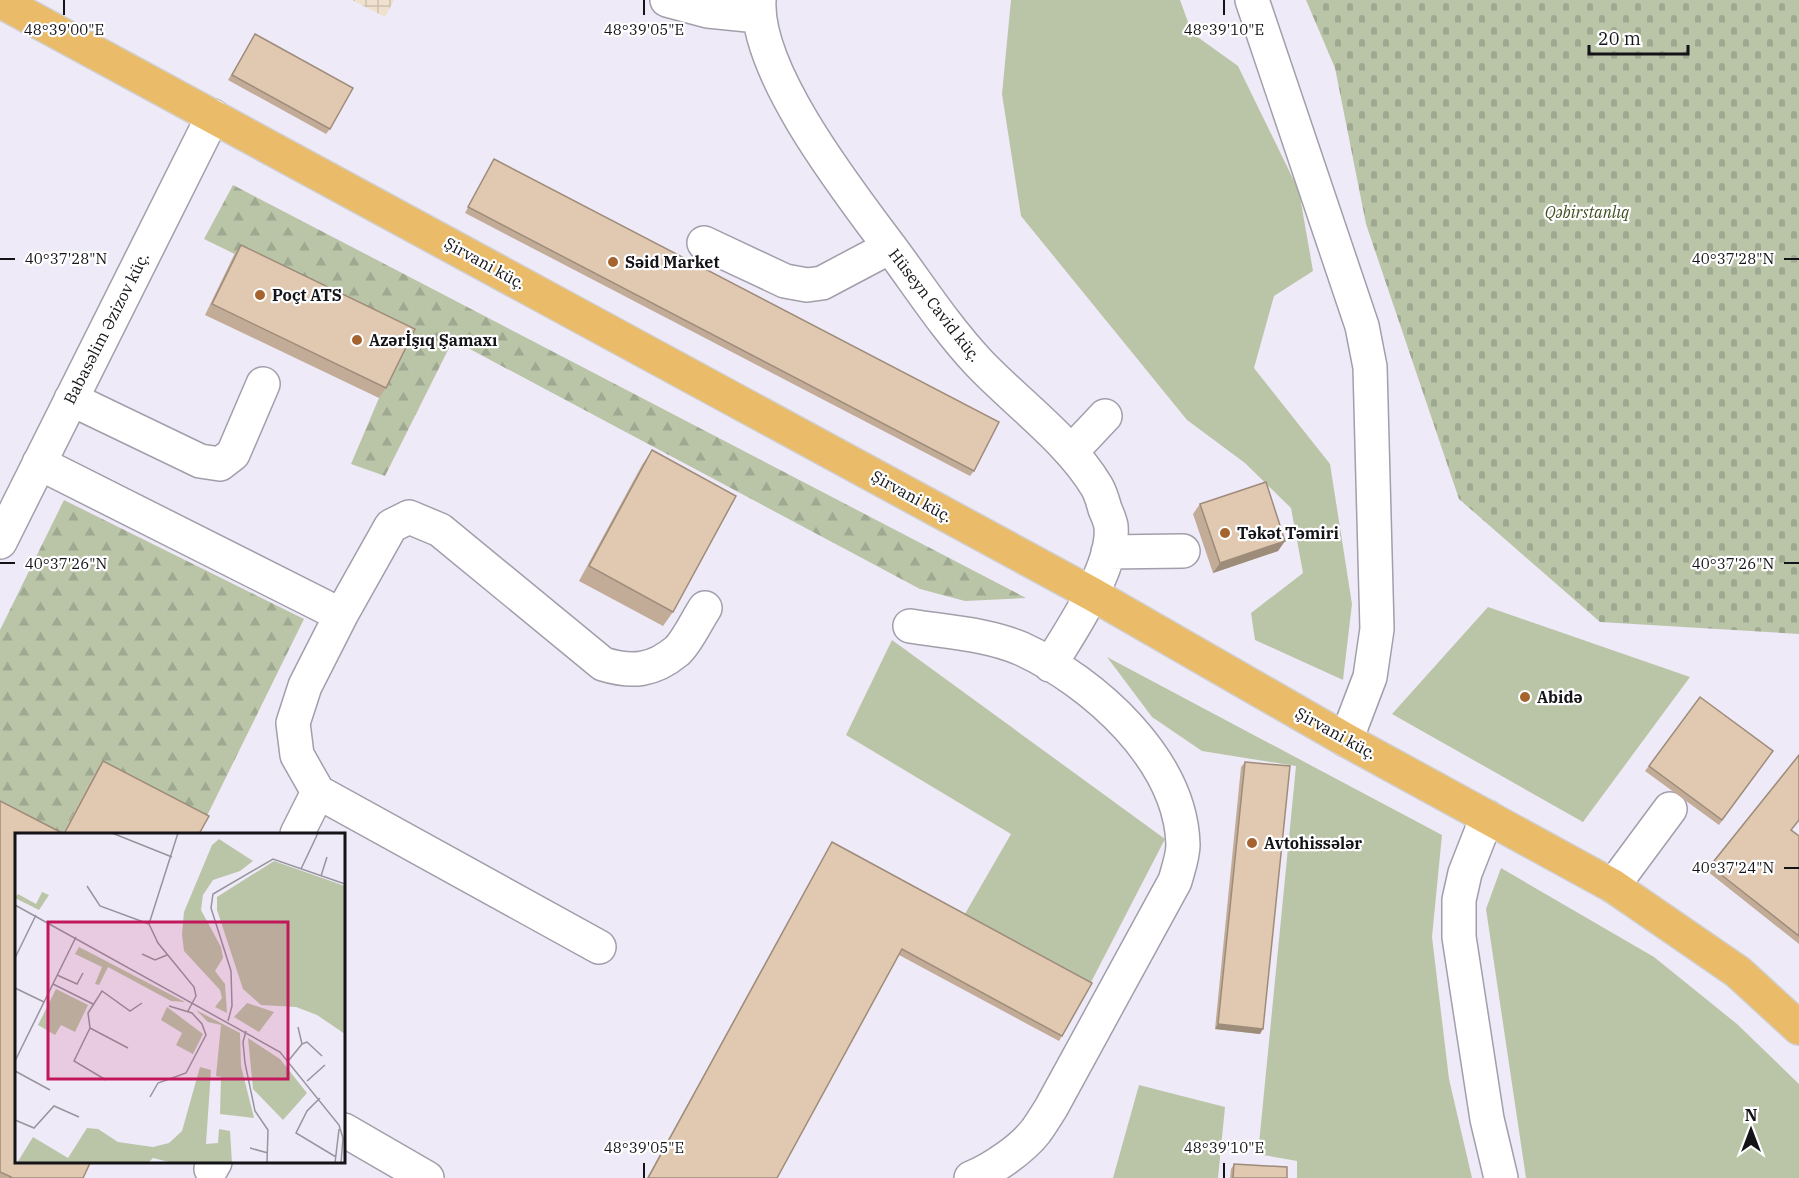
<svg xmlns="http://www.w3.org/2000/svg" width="1799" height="1178" viewBox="0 0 1799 1178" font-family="'IBM Plex Serif',serif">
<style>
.industrial{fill:url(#industrial-grid)}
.green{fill:#bac5a8}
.forest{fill:url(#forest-firs)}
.cemetery{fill:url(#cemetery-stones)}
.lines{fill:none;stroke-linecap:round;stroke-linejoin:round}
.minor-casing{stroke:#a29eaa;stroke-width:36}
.major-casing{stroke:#d0d0d1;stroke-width:36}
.minor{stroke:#fff;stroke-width:33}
.major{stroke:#eabb68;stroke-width:33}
.wall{fill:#c2ac97}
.shaded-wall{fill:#9e8c7b}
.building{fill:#e1c8b0;stroke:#9e8c7b;stroke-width:1.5}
.ticks{fill:none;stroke:#141317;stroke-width:2}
.poi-dot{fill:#a56330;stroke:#fff;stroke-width:2}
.labels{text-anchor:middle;stroke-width:4.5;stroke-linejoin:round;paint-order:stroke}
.park-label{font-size:16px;font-style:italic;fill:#405021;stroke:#fff}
.poi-label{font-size:16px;font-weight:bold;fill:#141317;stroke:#fff;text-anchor:start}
.street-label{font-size:16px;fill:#141317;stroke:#fff}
.inset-road{fill:none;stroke:#97949e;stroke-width:1.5}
.view{fill:#c2185b;fill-opacity:0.15;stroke:#c2185b;stroke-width:3}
.inset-edge{fill:none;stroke:#141317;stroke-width:3}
.ticks-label{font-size:15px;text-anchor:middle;fill:#141317;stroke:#fff;stroke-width:4.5;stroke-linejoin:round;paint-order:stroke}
</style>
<defs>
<pattern id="industrial-grid" width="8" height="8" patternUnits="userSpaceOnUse" patternTransform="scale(1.5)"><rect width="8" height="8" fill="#efe1cd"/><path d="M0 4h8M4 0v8" fill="none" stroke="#ccc0af"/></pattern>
<pattern id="forest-firs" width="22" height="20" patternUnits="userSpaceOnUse" patternTransform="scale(1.5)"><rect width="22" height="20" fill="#bac5a8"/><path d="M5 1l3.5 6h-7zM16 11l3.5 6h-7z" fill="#9fa890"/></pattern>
<pattern id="cemetery-stones" width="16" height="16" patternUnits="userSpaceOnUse" patternTransform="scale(1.5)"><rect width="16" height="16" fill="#bac5a8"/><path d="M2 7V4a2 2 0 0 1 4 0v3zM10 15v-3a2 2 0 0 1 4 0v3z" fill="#9fa890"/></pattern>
</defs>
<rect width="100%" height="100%" fill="#efeaf8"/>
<path class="industrial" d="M352,0H394L385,17Z"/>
<path class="green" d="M1011,0H1180L1192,33L1238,66L1299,191L1313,271L1274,296L1254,368L1330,464L1352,604L1343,680L1255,640L1251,613L1303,573L1291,508L1245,463L1187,420L1021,216L1002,94Z
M1488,607L1690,677L1583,822L1392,714Z
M892,640L1165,839L1088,988L962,919L1011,834L846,735Z
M1107,657L1442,835L1432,937L1449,1079L1472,1178H1297V1161L1258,1154L1296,766L1202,751L1152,717Z
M1501,868L1654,957L1737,1024L1799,1084V1178H1526L1486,909Z
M1139,1085L1225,1107L1218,1178H1113Z"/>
<path class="forest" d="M233,185L1026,598L965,601L920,589L453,340L385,476L351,464L379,398L408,339L204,239Z
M64,500L304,619L202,826L96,771L63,834L0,815V630Z"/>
<path class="cemetery" d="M1306,0H1799V634L1600,622L1459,499L1366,224L1335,68Z"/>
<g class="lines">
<g class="minor-casing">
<path id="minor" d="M667,0L708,11L758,16
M759,0C755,74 852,196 896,255C923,292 948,330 979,363C1016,402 1070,441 1097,487C1101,494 1103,502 1105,509C1107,514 1110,520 1111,526C1115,567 1071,630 1050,665
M1252,0L1362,326L1370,367L1377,629L1370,677L1346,740
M704,243L785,281L807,285L822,283L890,247
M71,399L200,461L220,464L233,454L263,384
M1071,452L1105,416
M39,463L341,615
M0,542L213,116
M1108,552L1183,551
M910,626C947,632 987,634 1022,649C1094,682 1181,760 1183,845C1183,856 1178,870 1175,881L1051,1108C1046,1116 1041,1124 1036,1131C1022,1149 992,1170 971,1178
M318,792L599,947
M1487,817L1465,873L1459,900V937L1487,1119L1501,1178
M297,834L318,792L297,755L293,723L305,686L341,615L391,526L409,517L440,530L603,664C632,673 653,671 677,651C687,642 697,620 705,608
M1613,886L1670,809
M344,1130L427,1178
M211,1169L215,1162"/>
</g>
<g class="major-casing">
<path id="major" d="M0,1L1092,594L1346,740L1613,886L1738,972L1799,1028"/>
</g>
<use href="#minor" class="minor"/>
<use href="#major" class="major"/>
</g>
<path class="wall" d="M255,34L330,129L326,134L228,80Z
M494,159L974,471L970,476L465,213Z
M241,245L386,388L379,398L205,315L234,255Z
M652,450L673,612L663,626L579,581L642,465Z
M1200,504L1285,541L1278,551L1213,573L1193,514Z
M1700,697L1773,751L1719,825L1645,771Z
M103,761L199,834H16L83,1178H0V801L63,834L96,771Z
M1245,762L1260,1034L1215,1029L1241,767Z
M1792,830L1799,836V944L1707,871L1710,866Z
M832,842L1062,1036L1059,1041L899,955L777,1178H647Z
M1234,1164L1287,1178H1230L1231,1169Z"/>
<path class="shaded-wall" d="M1285,541L1278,551L1213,573L1220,563Z
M1218,1024L1263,1029L1260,1034L1215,1029Z"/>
<path class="building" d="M255,34L353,88L330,129L232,75Z
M494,159L999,422L974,471L468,207Z
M241,245L415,329L386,388L212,304Z
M652,450L736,496L673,612L589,566Z
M1266,482L1285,541L1220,563L1200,504Z
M1700,697L1773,751L1722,820L1649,766Z
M1799,755V820L1791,830L1799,836V936L1710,866Z
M103,761L209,816L199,834H64Z
M1245,762L1290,766L1263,1029L1218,1024Z
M0,801L64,834H16V1161H91L83,1178H10L11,1177L0,1172Z
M832,842L1092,983L1062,1036L902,949L777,1178H648Z
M1234,1164L1287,1167V1178H1233Z"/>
<path class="ticks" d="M64,0V15M644,0V15M1224,0V15M0,259H15M1784,259H1799M0,563H15M1784,563H1799M1784,868H1799M644,1163V1178M1224,1163V1178"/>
<g class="poi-dot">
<circle cx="613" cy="262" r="6"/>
<circle cx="260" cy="295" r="6"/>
<circle cx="357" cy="340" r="6"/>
<circle cx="1225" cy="533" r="6"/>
<circle cx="1525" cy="697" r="6"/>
<circle cx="1252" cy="843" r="6"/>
</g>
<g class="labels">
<g class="park-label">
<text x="1587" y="218">Qəbirstanlıq</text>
</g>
<g class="poi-label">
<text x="625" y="268">Səid Market</text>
<text x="272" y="301">Poçt ATS</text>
<text x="369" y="346">Azərİşıq Şamaxı</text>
<text x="1237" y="539">Təkət Təmiri</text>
<text x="1537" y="703">Abidə</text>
<text x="1264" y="849">Avtohissələr</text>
</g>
<g class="street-label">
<text transform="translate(485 263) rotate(29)" y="6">Şirvani küç.</text>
<text transform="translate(935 305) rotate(52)" y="6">Hüseyn Cavid küç.</text>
<text transform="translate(106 328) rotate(-63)" y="6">Babasəlim Əzizov küç.</text>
<text transform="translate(912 496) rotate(29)" y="6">Şirvani küç.</text>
<text transform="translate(1336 733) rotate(29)" y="6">Şirvani küç.</text>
</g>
</g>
<g transform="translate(15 833)">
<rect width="330" height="330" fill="#efeaf8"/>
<path d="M204,6L238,28L225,38L198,47L188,62L186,77L206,114L208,125L200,138L210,151L212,180L200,174L207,165L205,157L169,118L167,101L169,79L197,12ZM232,170L259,179L244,199L219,184ZM152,174L188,201L178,221L161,212L167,200L146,187ZM181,177L225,200L226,233L239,285L205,281L206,244L201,243L206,192L193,189ZM233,205L265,226L292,260L268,287L238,256ZM185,234L196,237L191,311L203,310L204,296L215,298L217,330H158L138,325L133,330H2L18,304L53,325L72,295L83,296L103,309L138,314L154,310L167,298Z" fill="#bac5a8"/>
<path d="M27,59L34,62L24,77L0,65L3,61L21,71ZM64,114L170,169L156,168L93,134L84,152L80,151L87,134L60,121ZM41,156L73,172L60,199L46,192L40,202L23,192Z" fill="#bac5a8"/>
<path d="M259,28L330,53V201L302,182L281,174L246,172L228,156L202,77V64Z" fill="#bac5a8"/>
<path class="inset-road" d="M97,0L157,24M163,0L134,91L143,110L179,154L181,163L173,178M286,36L303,0M306,43L312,24M72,53L85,73L134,91M0,72L265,219L324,292L328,305L326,330M127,121L140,127L152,122M0,125L21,82M42,142L62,151L68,140M38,151L78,171M0,155L29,169M213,188L217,173L216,138L196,75L198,61L258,26L330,51M75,195L113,215M231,198L228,209L230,230L240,278L253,297L252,330M287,211L292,209L307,223M274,227L287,211L283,194M0,228L61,104M0,238L35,257M91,247L59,228L75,195L73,180L87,158L115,178L127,170M292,248L310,232M135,264L143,250L171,240L191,202L187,191L177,180L154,173M305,265L292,278L281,300L321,324M0,287L19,295L39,273L64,284M235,315L253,320M320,330L324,296"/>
<path class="view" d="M33,89H273V246H33Z"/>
<rect width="330" height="330" class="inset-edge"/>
</g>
<g class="ticks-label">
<text x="64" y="35">48°39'00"E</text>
<text x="644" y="35">48°39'05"E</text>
<text x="1224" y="35">48°39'10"E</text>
<text x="66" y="264">40°37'28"N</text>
<text x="1733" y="264">40°37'28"N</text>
<text x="66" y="569">40°37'26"N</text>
<text x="1733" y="569">40°37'26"N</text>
<text x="1733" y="873">40°37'24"N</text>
<text x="644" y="1153">48°39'05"E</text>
<text x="1224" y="1153">48°39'10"E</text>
</g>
<g transform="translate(1751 1130)" stroke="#ffffff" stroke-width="4.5" paint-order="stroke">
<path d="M0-4.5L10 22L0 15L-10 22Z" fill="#141317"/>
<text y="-9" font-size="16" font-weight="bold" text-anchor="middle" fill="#141317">N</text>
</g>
<path d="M1589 45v9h99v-9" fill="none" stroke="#141317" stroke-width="3"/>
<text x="1598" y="45" font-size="18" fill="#141317" stroke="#ffffff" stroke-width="4.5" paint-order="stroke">20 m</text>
</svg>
